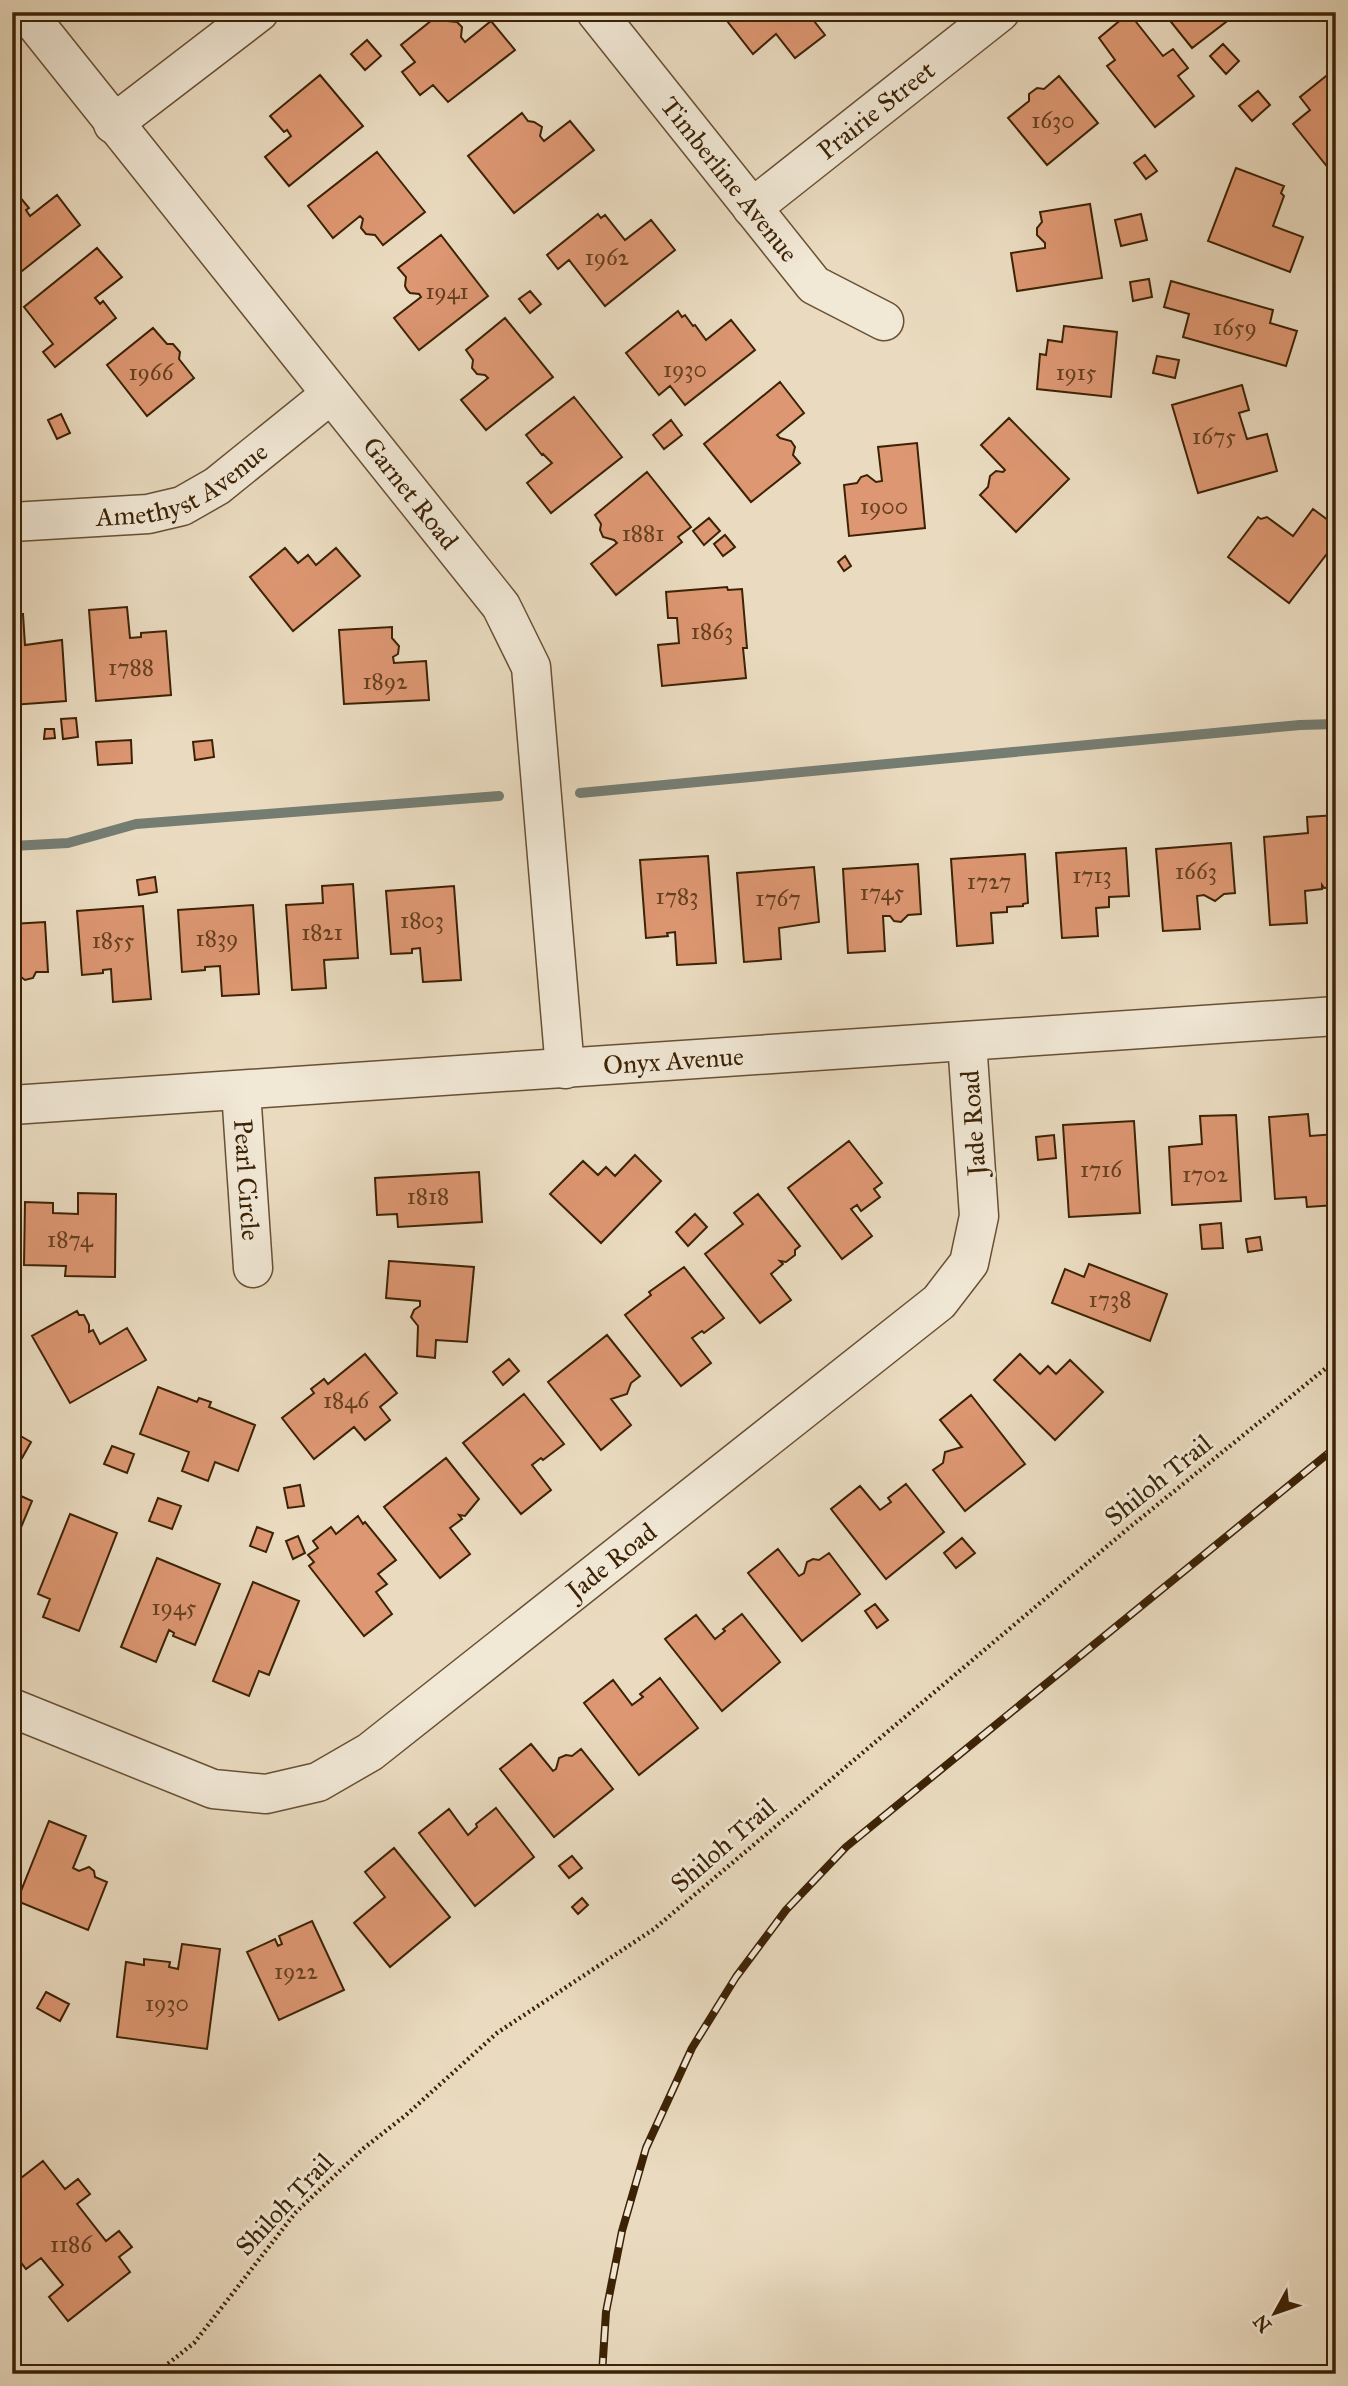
<svg xmlns="http://www.w3.org/2000/svg" width="1348" height="2386" viewBox="0 0 1348 2386" font-family="'IM FELL Great Primer',serif">
<style>
.lines{fill:none;stroke-linecap:round;stroke-linejoin:round}
.stream{stroke:#757d73;stroke-width:10}
.building{fill:#dd9772;stroke:#3c2205;stroke-width:2}
.street-casing{stroke:#685034;stroke-width:41}
.path{stroke:#3c2205;stroke-width:4.5;stroke-dasharray:2 3.5;stroke-linecap:butt}
.street{stroke:#f1e8d6;stroke-width:38}
.rail-casing{stroke:#3c2205;stroke-width:8}
.rail{stroke:#f1e8d6;stroke-width:5;stroke-dasharray:16;stroke-linecap:butt}
.labels{text-anchor:middle;stroke-width:6;stroke-linejoin:round;paint-order:stroke}
.number-label{font-size:23px;fill:#643f20}
.street-label{font-size:26px;fill:#3c2205;stroke:#f1e8d6}
</style>
<rect width="100%" height="100%" fill="#eadbc0"/>
<filter id="stains"><feTurbulence type="fractalNoise" baseFrequency=".00286" numOctaves="4"/><feColorMatrix values="0 0 0 0 .2 0 0 0 0 .09 0 0 0 0 .02 0 0 0 .5 -.17"/></filter>
<radialGradient id="worn" r=".72"><stop offset=".6" stop-color="#630" stop-opacity="0"/><stop offset="1" stop-color="#630" stop-opacity=".3"/></radialGradient>
<g class="lines">
<path class="stream" d="M580,793L1300,725L1336,724
M12,846L68,843L136,824L499,796"/>
</g>
<path class="building" d="M442,12L448,21L457,22L462,27L461,37L465,42L491,21L515,50L448,102L433,85L420,95L402,72L415,62L401,45Z
M720,12H807L825,35L795,58L776,34L753,54Z
M1163,12H1239L1192,48Z
M1129,13L1163,56L1173,49L1188,68L1178,76L1194,96L1155,127L1107,66L1115,60L1099,38Z
M367,40L381,56L365,70L351,54Z
M1223,44L1239,61L1226,74L1210,56Z
M1336,68V172L1333,174L1293,124L1310,110L1300,97Z
M320,75L363,126L289,186L265,157L291,136L287,130L284,132L270,116Z
M1059,76L1098,123L1047,165L1008,118L1029,101V94L1037,88L1044,89Z
M1258,91L1270,105L1252,121L1239,106Z
M522,113L528,121L534,122L542,127L540,136L544,141L570,121L594,150L514,213L468,156Z
M377,152L425,212L383,245L375,235L366,234L361,228L363,219L360,216L333,238L308,206Z
M1145,155L1157,171L1146,179L1134,163Z
M1236,168L1284,186L1281,193L1284,196L1273,226L1303,237L1290,272L1208,241Z
M14,190L29,208L26,210L30,216L57,195L80,225L12,279V192Z
M1090,204L1102,278L1017,291L1011,253L1045,248V243L1037,235V228L1042,222L1040,212Z
M598,214L601,218L605,215L625,240L651,220L675,250L605,306L569,260L558,269L547,255Z
M1141,214L1147,240L1121,246L1115,220Z
M441,235L488,296L419,350L394,318L421,297L419,294L410,293L407,290L405,286L406,277L398,268Z
M97,248L122,277L95,298L100,304L103,301L116,318L55,367L43,352L53,344L24,307Z
M1149,279L1152,297L1133,301L1130,282Z
M1171,281L1273,310L1270,323L1297,331L1286,366L1183,337L1189,314L1164,307Z
M530,291L541,304L530,313L519,299Z
M678,311L682,317L685,315L693,326L695,325L706,340L731,320L755,350L685,405L670,386L659,395L626,353Z
M505,318L553,377L486,430L461,400L488,378L485,375L477,374L472,368L473,360L466,350Z
M1064,326L1117,332L1111,397L1037,389L1040,354L1046,355L1048,340L1062,342Z
M153,328L167,344H173L180,352L179,359L194,378L147,416L107,365Z
M1157,356L1179,360L1175,378L1153,373Z
M780,382L804,413L777,435L780,438L791,441L795,447L793,455L800,463L751,502L704,444Z
M1242,385L1249,410L1239,413L1247,439L1267,434L1277,471L1198,493L1172,405Z
M574,397L622,457L551,513L527,483L552,463L543,454L542,455L526,435Z
M61,414L70,433L57,439L48,420Z
M1009,418L1069,479L1016,532L980,495L988,487L990,476L996,471L1003,472L1005,470L981,445Z
M671,420L682,435L664,449L653,435Z
M917,443L925,528L849,536L844,485L857,483L861,477L867,475L876,482L882,481L878,447Z
M647,472L691,527L678,537L682,542L616,595L591,564L617,543L614,540L603,537L600,530L601,524L595,515Z
M1313,509L1336,526V542L1289,603L1228,557L1258,517L1261,519L1267,517L1293,536Z
M709,518L720,531L704,545L693,531Z
M725,535L735,547L723,556L714,544Z
M285,548L298,563L308,555L316,565L336,548L360,576L293,631L250,577Z
M845,556L851,566L844,571L838,562Z
M727,587L728,590L742,589L747,648H743L746,678L662,686L658,645L679,643L677,618H668L666,592Z
M127,607L130,638L141,637V633L166,631L171,695L96,701L89,610Z
M12,614H23L25,645L62,640L66,701L12,705Z
M392,627V638L399,646L398,654L393,657L394,663L426,661L429,700L344,704L339,630Z
M76,718L78,737L63,739L61,719Z
M45,729H54L55,738L44,739Z
M131,740L132,763L98,765L96,742Z
M212,740L214,757L195,760L193,742Z
M1336,815V887L1324,888L1322,885V889L1305,891L1307,923L1270,925L1264,837L1308,833L1307,817Z
M1231,843L1235,893L1224,894L1215,901L1204,895L1197,896L1200,929L1163,931L1156,849Z
M1126,848L1129,896L1109,897V907L1096,908L1098,936L1062,938L1056,853Z
M1025,854L1028,903L1023,904V906L1007,907V912L991,913L993,943L957,946L951,859Z
M708,856L716,963L677,965L675,932L667,933L668,936L646,938L640,860Z
M918,864L921,914L908,915L901,922L894,921L890,916H883L885,951L848,953L843,869Z
M814,867L819,922L779,928L781,959L744,962L737,873Z
M155,877L157,892L139,895L137,880Z
M353,884L358,958L324,960L326,988L292,990L286,905L323,903L322,886Z
M454,886L461,980L423,982L420,948L412,949V953L391,954L386,891Z
M253,905L259,994L222,996L220,966L205,967V970L182,972L178,910Z
M143,906L151,999L113,1002L111,969L103,970V973L82,975L77,911Z
M45,922L48,972H36L33,978L25,980L17,974H12V924Z
M1308,1114L1310,1136L1336,1134V1205L1307,1207L1306,1197L1275,1199L1269,1117Z
M1236,1115L1241,1201L1172,1205L1169,1147L1202,1144L1200,1116Z
M1134,1121L1140,1213L1069,1217L1063,1125Z
M1054,1135L1056,1158L1038,1160L1036,1137Z
M849,1141L882,1183L874,1189L880,1197L861,1211L857,1205L851,1209L872,1236L842,1259L788,1188Z
M635,1155L661,1181L601,1243L550,1194L583,1161L598,1175L606,1167L615,1176Z
M479,1172L482,1222L398,1227L397,1214L377,1215L375,1178Z
M78,1193L116,1194L115,1277L65,1276L66,1266L24,1265L25,1202L53,1203V1213L78,1214Z
M758,1194L800,1246L795,1250V1255L786,1262L780,1261L783,1264L771,1274L791,1300L760,1323L705,1254L743,1224L734,1213Z
M695,1214L707,1227L688,1246L676,1232Z
M1221,1223L1223,1248L1202,1249L1200,1225Z
M1260,1237L1262,1250L1248,1252L1246,1239Z
M389,1261L474,1267L467,1342L436,1340L435,1358L417,1356L418,1326L411,1317L414,1310L420,1306V1301L386,1298Z
M1089,1264L1167,1294L1150,1341L1052,1303L1065,1269L1084,1277Z
M684,1267L724,1318L704,1333L702,1331L692,1338L711,1363L681,1386L625,1315L651,1295L649,1292Z
M77,1311L79,1315H84L89,1325V1332L93,1330L100,1344L127,1328L146,1360L70,1403L32,1336Z
M607,1335L640,1376L631,1383L627,1394L611,1399L631,1425L601,1450L548,1382Z
M365,1354L397,1393L380,1407L390,1420L365,1440L354,1427L314,1459L282,1418L314,1393L311,1389L324,1379L328,1384Z
M1020,1354L1040,1374L1048,1366L1056,1374L1070,1360L1103,1392L1055,1440L994,1380Z
M509,1359L519,1371L503,1385L493,1372Z
M158,1387L197,1402L199,1398L211,1402L209,1407L255,1425L238,1471L215,1462L208,1481L182,1471L189,1452L140,1434Z
M524,1394L564,1444L543,1460L541,1458L532,1465L551,1490L521,1514L463,1443Z
M971,1395L1025,1464L965,1511L933,1470L943,1463L945,1452L962,1447L940,1420Z
M12,1431L31,1442L22,1458L12,1452Z
M112,1446L134,1454L127,1473L104,1464Z
M446,1458L479,1499L465,1516L459,1515L462,1519L450,1528L470,1554L440,1578L384,1507Z
M906,1484L944,1532L886,1579L831,1509L860,1486L880,1510L891,1502L888,1498Z
M300,1485L304,1506L288,1508L284,1488Z
M12,1492L32,1501L12,1549Z
M158,1498L181,1506L172,1529L149,1521Z
M70,1514L117,1533L79,1631L43,1617L50,1599L38,1594Z
M358,1516L363,1524L365,1522L396,1560L378,1574L387,1584L376,1592L392,1614L364,1636L309,1566L314,1562L308,1555L318,1548L313,1541L331,1527L336,1534Z
M257,1527L273,1533L266,1552L250,1546Z
M298,1536L305,1553L293,1559L286,1541Z
M962,1538L975,1553L956,1568L944,1553Z
M778,1549L799,1576L804,1573L807,1562L813,1559L819,1560L829,1553L860,1594L802,1641L748,1573Z
M157,1558L220,1584L195,1645L173,1636L174,1633L169,1630L156,1662L121,1647Z
M253,1582L299,1601L269,1675L259,1671L249,1696L213,1681Z
M875,1604L888,1620L877,1628L865,1611Z
M742,1614L780,1662L722,1711L665,1639L696,1615L715,1639L725,1631L723,1629Z
M660,1678L698,1728L639,1775L584,1703L613,1680L632,1705L643,1697L640,1694Z
M531,1744L553,1771L556,1769L559,1758L566,1755L572,1756L581,1749L613,1789L554,1837L500,1769Z
M496,1808L534,1857L475,1906L419,1833L449,1809L468,1835L477,1827L476,1824Z
M49,1821L86,1836L73,1868L79,1871L89,1867L94,1871L95,1877L107,1882L88,1930L17,1901Z
M394,1848L450,1917L390,1967L354,1923L385,1897L365,1872Z
M572,1856L582,1868L569,1878L559,1866Z
M582,1898L588,1905L578,1914L572,1907Z
M312,1921L344,1990L279,2020L247,1952L275,1939L278,1946L282,1944L279,1936Z
M182,1944L220,1949L207,2049L117,2037L126,1962L144,1965V1959L170,1962L169,1967L178,1969Z
M46,1992L69,2004L60,2021L37,2008Z
M43,2161L65,2189L78,2179L90,2194L77,2204L106,2241L119,2231L132,2247L119,2257L130,2272L68,2321L49,2297L63,2285L41,2258L26,2269L12,2251V2240L21,2233L12,2222V2185Z"/>
<g class="lines">
<g class="street-casing">
<g id="street">
<path id="s1" d="M26,12L501,606L531,667L565,1069"/>
<path id="s2" d="M596,12L814,285L884,321"/>
<path d="M113,124L259,12"/>
<path id="s3" d="M752,208L1000,12"/>
<path id="s4" d="M12,522L148,514L182,506L217,486L331,394"/>
<path id="s5" d="M241,1091L253,1268"/>
<path id="s6" d="M12,1105L1336,1016"/>
<path id="s7" d="M12,1708L213,1789L266,1794L318,1782L370,1752L939,1302L969,1263L979,1216L967,1041"/>
</g>
</g>
<path class="path" d="M155,2374L194,2343L296,2212L364,2148L406,2115L497,2033L654,1929L1130,1527L1336,1360"/>
<use href="#street" class="street"/>
<g class="rail-casing">
<path id="rail" d="M602,2374L606,2312L622,2231L646,2148L692,2048L736,1977L786,1910L846,1847L1336,1447"/>
</g>
<use href="#rail" class="rail"/>
</g>
<g class="labels">
<g class="number-label">
<text x="1053" y="128">1630</text>
<text x="607" y="265">1962</text>
<text x="447" y="299">1941</text>
<text x="1235" y="335">1659</text>
<text x="685" y="377">1930</text>
<text x="151" y="380">1966</text>
<text x="1076" y="380">1915</text>
<text x="1214" y="444">1675</text>
<text x="884" y="514">1900</text>
<text x="643" y="541">1881</text>
<text x="712" y="639">1863</text>
<text x="131" y="675">1788</text>
<text x="385" y="689">1892</text>
<text x="1196" y="879">1663</text>
<text x="1092" y="883">1713</text>
<text x="989" y="889">1727</text>
<text x="882" y="900">1745</text>
<text x="677" y="904">1783</text>
<text x="778" y="906">1767</text>
<text x="422" y="928">1803</text>
<text x="322" y="940">1821</text>
<text x="217" y="946">1839</text>
<text x="113" y="948">1855</text>
<text x="1101" y="1177">1716</text>
<text x="1205" y="1182">1702</text>
<text x="428" y="1204">1818</text>
<text x="70" y="1247">1874</text>
<text x="1110" y="1307">1738</text>
<text x="346" y="1408">1846</text>
<text x="174" y="1615">1945</text>
<text x="296" y="1979">1922</text>
<text x="167" y="2011">1930</text>
<text x="71" y="2252">1186</text>
</g>
<g class="street-label">
<text dy="9" stroke="none"><textPath href="#s3" startOffset="158">Prairie Street</textPath></text>
<text dy="9" stroke="none"><textPath href="#s2" startOffset="214">Timberline Avenue</textPath></text>
<text dy="9" stroke="none"><textPath href="#s4" startOffset="178">Amethyst Avenue</textPath></text>
<text dy="9" stroke="none"><textPath href="#s1" startOffset="616">Garnet Road</textPath></text>
<text dy="9" stroke="none"><textPath href="#s6" startOffset="663">Onyx Avenue</textPath></text>
<text transform="translate(973 1123) rotate(-94)" y="9">Jade Road</text>
<text dy="9" stroke="none"><textPath href="#s5" startOffset="89">Pearl Circle</textPath></text>
<text transform="translate(1158 1480) rotate(-39)" y="9">Shiloh Trail</text>
<text dy="9" stroke="none"><textPath href="#s7" startOffset="691">Jade Road</textPath></text>
<text transform="translate(723 1845) rotate(-41)" y="9">Shiloh Trail</text>
<text transform="translate(284 2204) rotate(-47)" y="9">Shiloh Trail</text>
</g>
</g>
<rect width="1348" height="2386" fill="none" stroke="#eadbc0" stroke-width="42"/>
<rect x="14" y="14" width="1320" height="2358" fill="none" stroke="#3c2205" stroke-width="3.5"/>
<rect x="21" y="21" width="1306" height="2344" fill="none" stroke="#3c2205" stroke-width="2"/>
<g transform="translate(1275 2313) rotate(230)" stroke="#f1e8d6" stroke-width="5" paint-order="stroke">
<path d="M0-5L12 26L0 18L-12 26Z" fill="#3c2205"/>
<text y="-10" font-size="19" font-weight="bold" text-anchor="middle" fill="#3c2205">N</text>
</g>
<rect width="100%" height="100%" filter="url(#stains)"/>
<rect width="100%" height="100%" fill="url(#worn)"/>
</svg>
